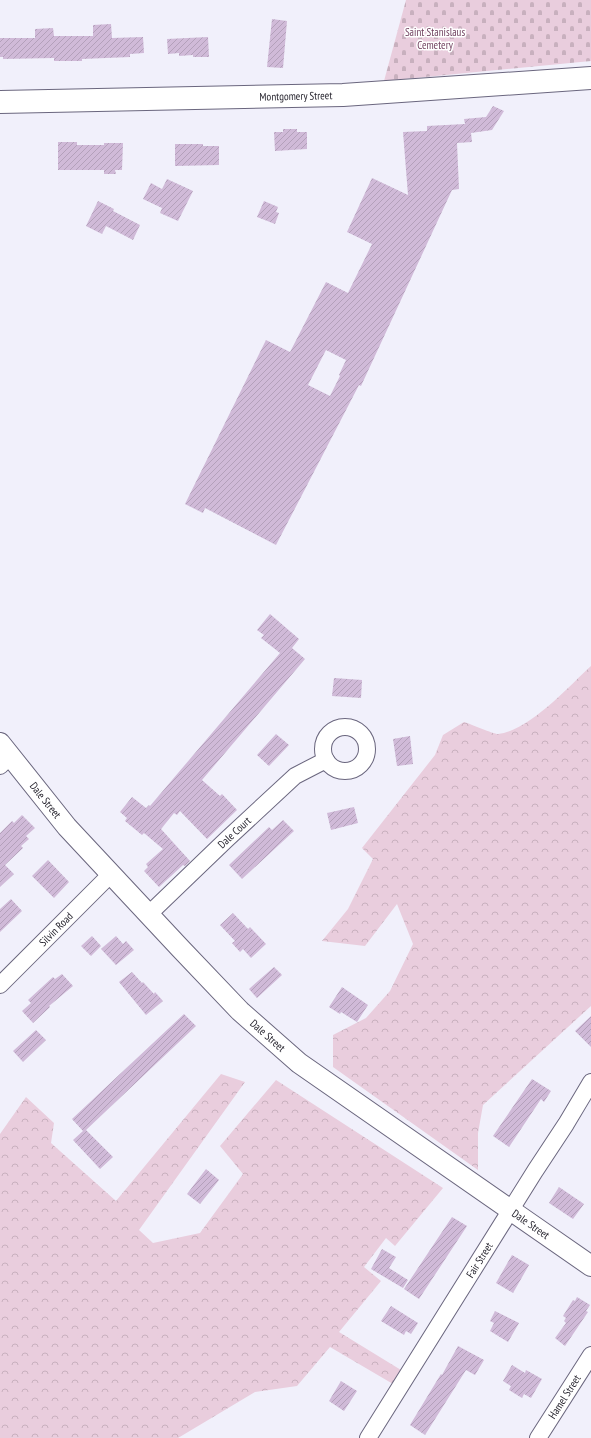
<svg xmlns="http://www.w3.org/2000/svg" width="591" height="1438" viewBox="0 0 591 1438" font-family="'PT Sans Narrow',sans-serif">
<style>
.forest{fill:url(#forest-crowns)}
.cemetery{fill:url(#cemetery-stones)}
.building{fill:url(#building-hatch);fill-rule:evenodd}
.lines{fill:none;stroke-linecap:round;stroke-linejoin:round}
.minor-casing{stroke:#6a667e;stroke-width:18}
.tertiary-casing{stroke:#6a667e;stroke-width:22}
.secondary-casing{stroke:#6a667e;stroke-width:24}
.minor{stroke:#fff;stroke-width:16}
.tertiary{stroke:#fff;stroke-width:20}
.secondary{stroke:#fff;stroke-width:22}
.labels{text-anchor:middle;stroke-width:3;stroke-linejoin:round;paint-order:stroke}
.park-label{font-size:11px;fill:#714260;stroke:#fff}
.street-label{font-size:11px;fill:#27252f;stroke:#fff}
</style>
<defs>
<pattern id="forest-crowns" width="20" height="18" patternUnits="userSpaceOnUse"><rect width="20" height="18" fill="#e9cddd"/><path d="M2 6a3 3 0 1 1 6 0M12 15a3 3 0 1 1 6 0" fill="none" stroke="#c8b0be"/></pattern>
<pattern id="cemetery-stones" width="16" height="16" patternUnits="userSpaceOnUse"><rect width="16" height="16" fill="#e9cddd"/><path d="M2 7V4a2 2 0 0 1 4 0v3zM10 15v-3a2 2 0 0 1 4 0v3z" fill="#c8b0be"/></pattern>
<pattern id="building-hatch" width="6" height="6" patternUnits="userSpaceOnUse"><rect width="6" height="6" fill="#d0bad8"/><path d="M-1 1l2-2M0 6l6-6M5 7l2-2" fill="none" stroke="#b3a0ba"/></pattern>
</defs>
<rect width="100%" height="100%" fill="#f1f0fb"/>
<path class="forest" d="M591,666V1006L483,1105L478,1133V1170L333,1067V1035L366,1018L390,991L413,944L397,904L365,946L322,941L348,909L373,859L362,848L435,755L443,735L464,722C471,724 493,734 498,734C529,731 569,686 591,666Z
M221,1074L245,1082L139,1230L153,1243L200,1233L243,1174L220,1146L276,1080L443,1188L395,1246L386,1238L364,1267L381,1281L339,1332L401,1370L393,1384L330,1347L297,1386L255,1392L178,1438H0V1134L26,1097L54,1123L51,1143L116,1201Z"/>
<path class="cemetery" d="M406,0H591V61L384,81Z"/>
<path class="building" d="M272,19L287,21L283,68L267,67Z
M111,24L112,38L143,37L144,53L130,54V57L82,59V61H54V58L3,59V57H0V38H35V29L53,28L54,36H93V25Z
M208,37L209,57H193V55L179,56V53L168,54L167,39Z
M493,106L504,111L492,130L471,133L472,142L457,143L459,189L452,190L361,386L359,385L276,545L205,508L203,513L185,504L266,340L290,352L326,282L348,293L372,244L347,232L372,178L408,195L403,132L427,131V126L465,124L464,119L486,117ZM326,350L346,360L339,375L340,376L330,396L308,385Z
M283,129H297V132H307V149L275,151L274,132H283Z
M58,142H77V145H104V143H123L122,170H115L116,174H104V170H58Z
M175,144H203V146H219V165L175,166Z
M167,179L193,191L178,221L160,213L162,208L143,199L151,183L162,189Z
M98,201L114,209L113,211L140,225L133,240L106,226L102,234L86,226Z
M264,201L278,207L276,212L279,213L275,224L257,217Z
M270,614L299,639L292,648L305,659L202,780L220,796L222,794L237,810L207,839L180,811L177,815L174,813L161,829L190,861L185,866L183,865L159,887L144,871L148,867L146,864L163,849L144,833L142,835L125,821L127,818L120,812L132,797L146,808L149,805L150,806L280,653L261,638L264,635L257,630Z
M334,678L362,680L361,698L332,696Z
M276,734L289,745L269,766L257,755Z
M410,736L413,764L397,766L393,739Z
M354,807L358,823L331,830L327,813Z
M22,815L35,828L26,836L29,839L21,846L23,848L5,865L14,874L0,887V833L12,821L14,823Z
M283,820L294,831L242,879L229,865L269,827L272,830Z
M48,860L69,882L54,898L32,876Z
M11,899L22,911L0,932V909Z
M233,913L248,929L250,927L266,944L251,958L243,949L240,952L232,943L235,941L220,925Z
M92,936L101,946L91,956L81,946Z
M116,936L123,944L126,941L134,950L116,965L101,949Z
M274,967L282,975L257,998L249,989Z
M132,972L142,983L143,982L154,994L155,992L163,1001L146,1015L119,982Z
M62,974L73,986L49,1006L50,1007L33,1023L22,1011L31,1003L28,1000L53,977L55,979Z
M342,987L368,1005L357,1022L341,1012L340,1014L329,1007Z
M184,1014L196,1026L86,1130L113,1157L100,1169L73,1140L83,1131L72,1119Z
M591,1016V1047L575,1031Z
M36,1030L46,1040L23,1062L13,1051Z
M532,1079L551,1091L544,1102L541,1099L509,1147L493,1136Z
M206,1169L219,1180L200,1204L187,1194Z
M559,1187L584,1204L573,1219L549,1203Z
M452,1217L467,1226L419,1299L404,1289Z
M382,1249L396,1257L389,1268L408,1280L403,1288L371,1269Z
M512,1255L529,1265L513,1293L496,1283Z
M577,1297L590,1305L586,1311L588,1312L565,1346L555,1338L566,1323L564,1321L566,1318L563,1316L573,1300L575,1301Z
M391,1306L418,1323L411,1334L406,1331L404,1335L381,1321Z
M495,1311L519,1323L508,1342L490,1331L494,1323L490,1321Z
M458,1346L484,1360L475,1375L466,1370L425,1435L410,1425L441,1374L442,1375Z
M512,1365L525,1373L526,1370L542,1379L531,1398L524,1394L522,1398L509,1390L511,1386L503,1381Z
M341,1381L357,1391L344,1411L329,1401Z"/>
<g class="lines">
<g class="minor-casing">
<g id="minor">
<circle cx="345" cy="749" r="22"/>
<path d="M0,766L10,756"/>
<path id="s1" d="M149,914L226,840L295,776L326,760"/>
<path id="s2" d="M0,985L111,874"/>
<path id="s3" d="M368,1438L535,1171L566,1124L591,1082"/>
<path id="s4" d="M538,1438L591,1355"/>
</g>
</g>
<g class="tertiary-casing">
<g id="tertiary">
<path id="s5" d="M0,743L67,827L180,948L240,1011L299,1063L591,1266"/>
</g>
</g>
<g class="secondary-casing">
<g id="secondary">
<path id="s6" d="M0,102L343,95L591,78"/>
</g>
</g>
<use href="#minor" class="minor"/>
<use href="#tertiary" class="tertiary"/>
<use href="#secondary" class="secondary"/>
</g>
<g class="labels">
<g class="park-label">
<text x="435" y="36">Saint Stanislaus<tspan x="435" dy="13">Cemetery</tspan></text>
</g>
<g class="street-label">
<text dy="4" stroke="none"><textPath href="#s6" startOffset="296">Montgomery Street</textPath></text>
<text dy="4" stroke="none"><textPath href="#s5" startOffset="73">Dale Street</textPath></text>
<text dy="4" stroke="none"><textPath href="#s1" startOffset="118">Dale Court</textPath></text>
<text dy="4" stroke="none"><textPath href="#s2" startOffset="79">Silvin Road</textPath></text>
<text dy="4" stroke="none"><textPath href="#s5" startOffset="397">Dale Street</textPath></text>
<text dy="4" stroke="none"><textPath href="#s5" startOffset="721">Dale Street</textPath></text>
<text dy="4" stroke="none"><textPath href="#s3" startOffset="210">Fair Street</textPath></text>
<text dy="4" stroke="none"><textPath href="#s4" startOffset="49">Hamel Street</textPath></text>
</g>
</g>
</svg>
